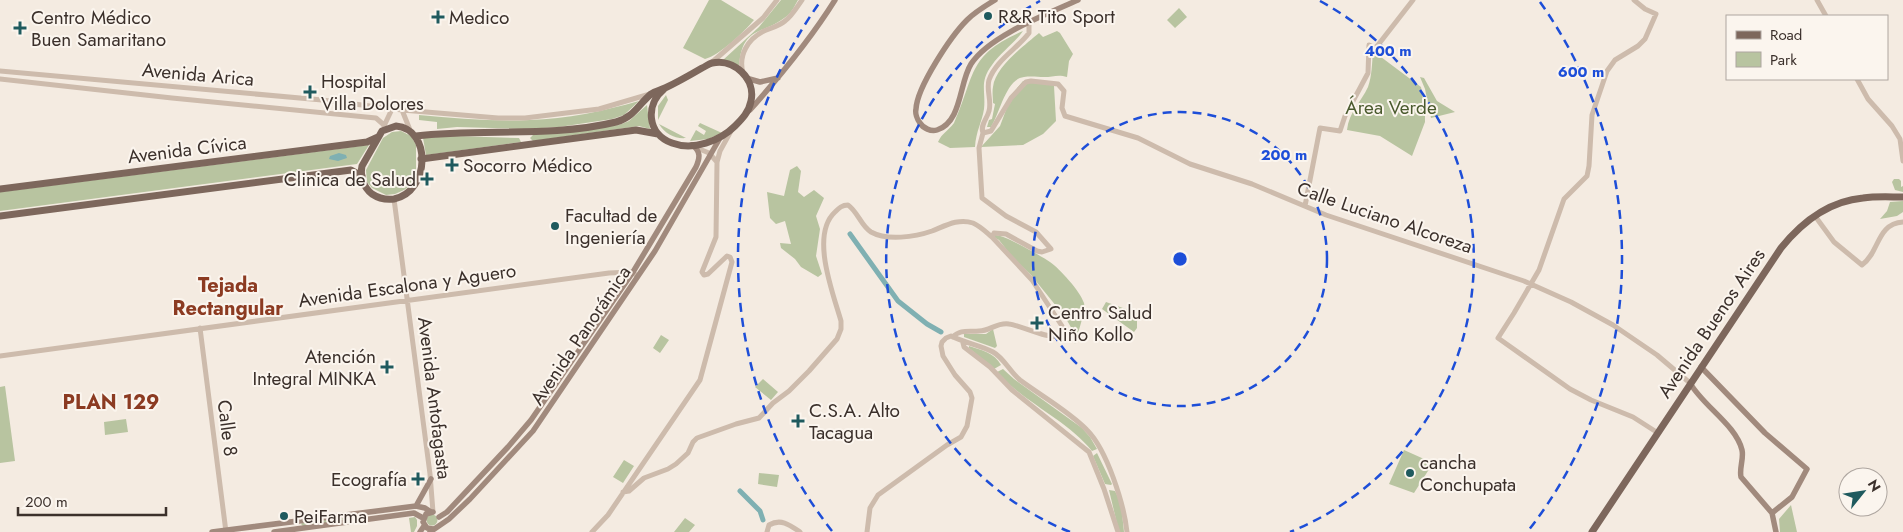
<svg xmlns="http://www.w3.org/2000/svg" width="1903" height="532" viewBox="0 0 1903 532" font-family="Jost,sans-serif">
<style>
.green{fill:#b8c4a0}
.water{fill:#7fb0b2}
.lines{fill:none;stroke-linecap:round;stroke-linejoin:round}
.canal{stroke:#7fb0b2;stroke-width:5}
.tertiary{stroke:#cdbbac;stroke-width:5}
.secondary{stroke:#a18a7d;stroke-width:5.5}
.primary{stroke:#7d675c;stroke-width:7}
.ring{fill:none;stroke:#1d4ed8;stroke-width:2.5;stroke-dasharray:9 6}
.poi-dot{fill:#1f5a5e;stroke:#fbf5ee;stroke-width:2}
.labels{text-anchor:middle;stroke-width:4;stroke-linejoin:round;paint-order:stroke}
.poi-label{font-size:19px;fill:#3b302b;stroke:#fbf5ee;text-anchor:start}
.street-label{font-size:19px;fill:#3b302b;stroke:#fbf5ee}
.park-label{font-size:19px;fill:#4a5a2e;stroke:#fbf5ee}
.neighbourhood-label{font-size:20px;font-weight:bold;fill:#8c3b22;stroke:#fbf5ee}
.centre{fill:#1d4ed8;stroke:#fbf5ee;stroke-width:2.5}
.ring-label{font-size:15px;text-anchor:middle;font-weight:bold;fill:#1d4ed8;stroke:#fbf5ee;stroke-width:4;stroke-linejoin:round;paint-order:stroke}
</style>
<rect width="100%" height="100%" fill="#f4ebe1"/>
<path class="green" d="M709,0H721L754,20C744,32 720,55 705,59L683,48Z
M781,0H798C795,5 792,12 787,16C762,36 742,25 739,67L723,60L759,27Z
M1179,8L1187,17L1175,28L1167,20Z
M1023,31C1014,44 1001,52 992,65C979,82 986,91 984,109C982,122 976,131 975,147L950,148L938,142C942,133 948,131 954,123C976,74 967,55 1023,31Z
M1057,31L1060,33L1073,54L1069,61L1067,77C1058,74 1053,77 1044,77C1038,77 1031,76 1024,77C1006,79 1000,113 991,127H987L989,120L992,119L995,104L993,103C993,98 992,92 993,87C995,67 1025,45 1039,33L1043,37Z
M1373,51L1421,87L1425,110V122L1412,156L1380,136L1347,130C1349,112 1361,102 1368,87C1372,76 1372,63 1373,51Z
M1420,77L1424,78L1437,101L1455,112L1431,118L1425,89Z
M1023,81L1051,83L1054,86L1056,121L1043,134L1023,145L981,147L1000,126L1012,94Z
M666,95L668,100L658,120V106Z
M639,101L624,115L612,119L559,127L524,129L457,127L437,129V122L419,120V115C456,118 493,122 530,120C567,119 603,111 639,101Z
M647,105L650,129L639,126L533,141L530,138L533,135L619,125L629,121Z
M700,123L722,133L708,139L690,141L696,130L704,135L706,131L698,126Z
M659,124L686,138C675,139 665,134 659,124Z
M401,131L411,136L416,145V174L411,185L404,190L395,194L386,195L372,188L367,182L366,170L383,138L392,132Z
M454,136L519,138L521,142L426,155L423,138Z
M369,145L357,164L0,211V192Z
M797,166L801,171L798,192L804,197L814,190L824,198L816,216L820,229L816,256L822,274L818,277L801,267L795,259L781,248L780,243L791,244L785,221L776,224L770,218L767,192L784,196L790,170Z
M1894,179H1899L1901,181V187L1903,186V192L1895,190L1892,182Z
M1903,201V212L1897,216L1880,219L1887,211L1890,202Z
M995,235C1003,234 1041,256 1050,262C1060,269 1080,291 1084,303C1086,311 1077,335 1075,344L1072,329L1065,317L1031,275L1013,258L999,240L995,238Z
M1106,302L1137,313V328L1134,332L1102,309Z
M993,329L997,346L995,348L964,337V334H986Z
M661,335L669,340L660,353L653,348Z
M969,346C981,350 995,353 1001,365L994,369L969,348Z
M1003,369L1014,379L1082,428L1090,437L1097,449L1092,451C1066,419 1024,403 997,372Z
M763,379L778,392L771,400L755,387Z
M5,386L15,461L0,463V387Z
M126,419L128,432L105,435L104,422Z
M1404,450L1433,463L1414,493L1389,484Z
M1097,453L1112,484L1111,485L1105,484L1093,456Z
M624,460L634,466L623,483L613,477Z
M759,473L779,475L777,487L758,484Z
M1109,490L1115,491L1121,503L1124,532H1119Z
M1791,505L1797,532H1780L1779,519Z
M426.5 520a5.5 5.5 0 1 1 11 0a5.5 5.5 0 1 1-11 0Z
M358,516L359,519L303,526L301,524L302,523Z
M415,517L417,520V526L414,532H411L409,518Z
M685,518L695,525L689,532H674Z"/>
<path class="water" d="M339,153L346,155L347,158L338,161L329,159L330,156Z"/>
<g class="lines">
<path class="canal" d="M850,234L898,301L927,324L941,332
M740,491L760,511L763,520"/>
<path class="tertiary" d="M1634,0L1645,9L1656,14L1645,39L1638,46L1615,60L1607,71L1592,115L1589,166L1587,176L1564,199L1539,270L1514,313L1498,338L1570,389L1591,400L1633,417L1658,433
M1817,0L1826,16
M1029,23V33C1017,49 996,60 989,80C986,90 992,101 989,111C987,119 980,125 983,133L991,131L1011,98L1026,82L1031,81L1058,84L1064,91L1062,108L1065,116L1138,138L1190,164L1252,184L1326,215L1524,281L1571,302L1613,325L1657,355L1690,383
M711,63L763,18L777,0
M0,71L322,100L402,110L498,118H525L599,109L650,94
M743,73C738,55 748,39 764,31C771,28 779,26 785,21C792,16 797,7 802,0
M0,79L172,98L376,118L384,125
M1857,79L1868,99L1892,126L1900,139L1903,161
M402,110L410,130
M384,126L392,109
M697,148L709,153L717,162
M394,199L430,474L433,512
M1305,206L1320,128L1340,131L1345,116L1368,73L1369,45L1375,48L1378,45L1413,0
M1815,216L1834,242L1862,265C1880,252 1876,224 1903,222
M200,328L226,532
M953,337C960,329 969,332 979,331C990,331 997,322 1009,324C1023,326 1047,339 1058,336L1062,331V326L1032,280L992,237L994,233L1006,234L1037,251L1042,252L1051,249L1036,232L1006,216L982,198L979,148L983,133
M963,343L964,347L990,367L1012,390L1089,452L1104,489L1118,532
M0,356L609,273L632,272L636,275
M623,492L629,491L644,478L668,469L676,464L688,453L693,442L697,438L736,424L759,418L773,403L789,391L809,371L837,339L841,329V321C833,293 810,235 835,212C839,208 842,205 848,205C858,212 861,226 871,232C887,241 915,237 932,231C945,226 958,218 973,223C980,226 986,232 992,237
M592,532L608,515L700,380L732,262L730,257L727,256L708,274L704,275L702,272L716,237L717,162L720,151L731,131
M767,532L769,525C781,518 790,525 800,532
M867,532L870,508L878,495L947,445L961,437L967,426L972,398L970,392L955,375L943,356L941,346L942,342L946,338L951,336C965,343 980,345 993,352C1004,358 1010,372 1020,380C1040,395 1070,412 1087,430C1107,450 1124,504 1127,532"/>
<path class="secondary" d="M995,0C985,6 975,12 967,20C951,36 917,87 916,109C915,113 917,119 920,123C923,128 931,132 937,130C962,122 959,83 971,64C989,36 1047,14 1078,0
M746,78L760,82L778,78
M750,110C781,75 810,40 835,0
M1701,367L1765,433L1807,469L1792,497L1772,513
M1690,383C1703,406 1736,425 1742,450C1744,459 1739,468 1741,477L1772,513L1776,532
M416,506L431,479
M439,517L447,512L508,447L531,420L633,272L696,167C700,158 701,151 692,145
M433,529L427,528L423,522L426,514L433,512
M212,532L416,506L425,508L431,512
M274,532L414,513L423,518
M420,532L424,526
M430,532L449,519L470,499L533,431L655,251L720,138"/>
<path class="primary" d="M396,126C432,129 430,192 394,199C386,200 378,198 372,194C363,187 360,176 362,166L382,131Z
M416,136C482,128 550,138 616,122C633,118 639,104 651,94C655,91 661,90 665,88C678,82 690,75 702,68C705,67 708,64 712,63C734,58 756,79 751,101C749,112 742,119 735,126C720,141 693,151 672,143C647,134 645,105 664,89
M421,159L636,130L658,134
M0,189L367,142L378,137
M0,216L351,170L362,176
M1592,532L1781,248C1802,222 1830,201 1863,198C1876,196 1890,197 1903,197"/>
</g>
<g class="ring">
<circle cx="1180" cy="259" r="147"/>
<path d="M1070 532A294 294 0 0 1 1040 1M1320 1A294 294 0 0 1 1290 532"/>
<path d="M832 531A442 442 0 0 1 820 2M1540 2A442 442 0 0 1 1528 531"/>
</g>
<g class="poi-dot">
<circle cx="988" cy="16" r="5"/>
<path d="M435.5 9.5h5v5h5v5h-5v5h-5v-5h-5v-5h5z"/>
<path d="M17.5 20.5h5v5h5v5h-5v5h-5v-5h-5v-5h5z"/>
<path d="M307.5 84.5h5v5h5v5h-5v5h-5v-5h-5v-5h5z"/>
<path d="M449.5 157.5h5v5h5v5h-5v5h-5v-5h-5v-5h5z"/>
<path d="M424.5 171.5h5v5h5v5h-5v5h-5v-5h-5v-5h5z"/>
<circle cx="555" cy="226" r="5"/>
<path d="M1034.5 315.5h5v5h5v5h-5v5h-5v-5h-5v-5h5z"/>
<path d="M384.5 359.5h5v5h5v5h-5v5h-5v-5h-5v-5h5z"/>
<path d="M795.5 413.5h5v5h5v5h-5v5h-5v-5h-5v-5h5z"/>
<circle cx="1410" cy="473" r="5"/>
<path d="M415.5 471.5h5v5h5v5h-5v5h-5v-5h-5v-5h5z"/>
<circle cx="284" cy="516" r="5"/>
</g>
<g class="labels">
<g class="poi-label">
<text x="998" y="23">R&amp;R Tito Sport</text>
<text x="31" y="24">Centro Médico<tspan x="31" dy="22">Buen Samaritano</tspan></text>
<text x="449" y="24">Medico</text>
<text x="321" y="88">Hospital<tspan x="321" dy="22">Villa Dolores</tspan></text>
<text x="463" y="172">Socorro Médico</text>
<text x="416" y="186" text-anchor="end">Clinica de Salud</text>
<text x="565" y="222">Facultad de<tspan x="565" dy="22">Ingeniería</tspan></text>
<text x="1048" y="319">Centro Salud<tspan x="1048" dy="22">Niño Kollo</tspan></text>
<text x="376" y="363" text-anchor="end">Atención<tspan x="376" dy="22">Integral MINKA</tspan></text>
<text x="809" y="417">C.S.A. Alto<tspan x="809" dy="22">Tacagua</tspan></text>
<text x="1420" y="469">cancha<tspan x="1420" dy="22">Conchupata</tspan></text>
<text x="407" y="486" text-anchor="end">Ecografía</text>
<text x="294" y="523">PeiFarma</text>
</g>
<g class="street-label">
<text transform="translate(198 74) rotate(5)" y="7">Avenida Arica</text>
<text transform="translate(187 149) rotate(-7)" y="7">Avenida Cívica</text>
<text transform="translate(1385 217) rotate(19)" y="7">Calle Luciano Alcoreza</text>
<text transform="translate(407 285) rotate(-8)" y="7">Avenida Escalona y Aguero</text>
<text transform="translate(1711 323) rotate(-56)" y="7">Avenida Buenos Aires</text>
<text transform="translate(580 335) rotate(-56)" y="7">Avenida Panorámica</text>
<text transform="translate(435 398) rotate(83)" y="7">Avenida Antofagasta</text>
<text transform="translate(228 428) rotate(83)" y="7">Calle 8</text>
</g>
<g class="park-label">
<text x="1391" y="114">Área Verde</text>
</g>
<g class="neighbourhood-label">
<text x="228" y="292">Tejada<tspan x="228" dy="23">Rectangular</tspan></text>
<text x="111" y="409">PLAN 129</text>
</g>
</g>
<circle cx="1180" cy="259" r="8" class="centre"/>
<g class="ring-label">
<text x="1388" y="56">400 m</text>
<text x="1581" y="77">600 m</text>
<text x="1284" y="160">200 m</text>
</g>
<rect x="1726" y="15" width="162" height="65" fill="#fbf5ee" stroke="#aea6a0"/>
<rect x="1736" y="31" width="25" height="8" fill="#7d675c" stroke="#aea6a0"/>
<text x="1770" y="40" font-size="15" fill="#3b302b">Road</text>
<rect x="1736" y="52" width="25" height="15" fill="#b8c4a0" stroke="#aea6a0"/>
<text x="1770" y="65" font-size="15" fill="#3b302b">Park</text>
<g transform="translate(1863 492) rotate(60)"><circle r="24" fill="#fbf5ee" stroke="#aea6a0"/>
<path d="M0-4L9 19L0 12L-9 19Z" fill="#1f5a5e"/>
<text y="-8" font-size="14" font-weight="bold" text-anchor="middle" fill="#3b302b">N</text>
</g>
<path d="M18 507v8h148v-8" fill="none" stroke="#3b302b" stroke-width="2.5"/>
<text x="25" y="507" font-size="15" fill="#3b302b" stroke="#fbf5ee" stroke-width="4" paint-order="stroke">200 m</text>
</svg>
